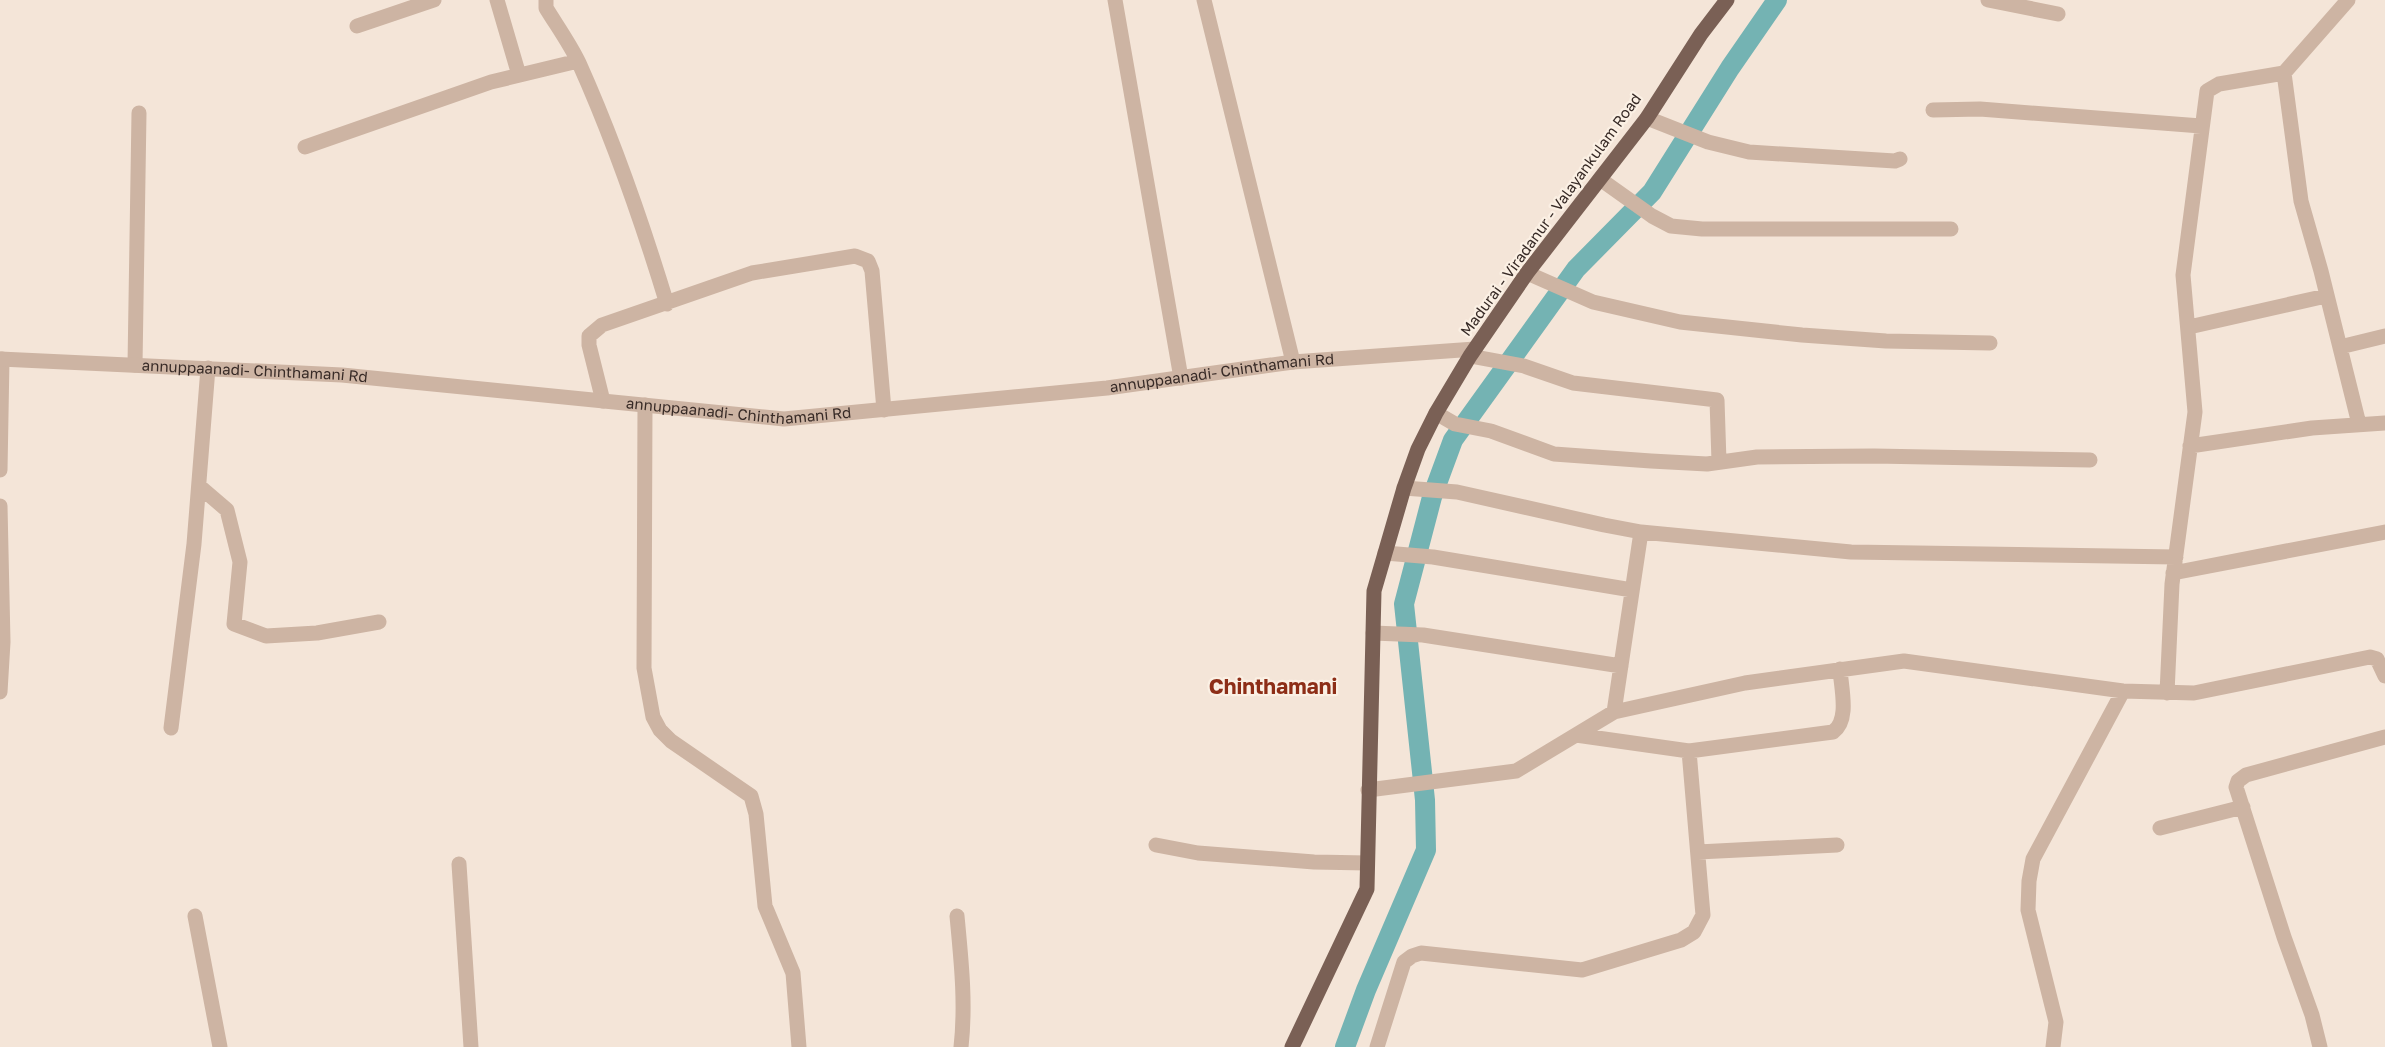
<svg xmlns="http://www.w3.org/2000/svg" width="2385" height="1047" viewBox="0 0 2385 1047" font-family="'Golos Text',sans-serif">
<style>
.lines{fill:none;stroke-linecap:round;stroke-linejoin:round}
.canal{stroke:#74b3b3;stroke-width:20}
.minor{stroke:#cdb4a3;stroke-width:15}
.tertiary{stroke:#cdb4a3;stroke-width:15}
.primary{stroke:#7a6055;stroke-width:15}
.labels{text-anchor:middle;stroke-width:4.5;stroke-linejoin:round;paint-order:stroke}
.street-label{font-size:15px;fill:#372a26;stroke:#fbf0e4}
.district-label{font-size:21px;font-weight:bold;fill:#8d2e17;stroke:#fbf0e4}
</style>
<rect width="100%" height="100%" fill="#f4e5d8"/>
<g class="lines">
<path class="canal" d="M1345,1047L1366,990L1426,850L1425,800L1404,604L1432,497L1453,440L1576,269L1652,192L1730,68L1777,0"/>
<path class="minor" d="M497,0L519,75
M546,0V8C557,26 570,44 579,63C614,141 642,222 667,304
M1115,0L1181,378
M1204,0L1293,362
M1988,0L2058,14
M357,26L434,0
M2284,73L2301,201L2321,271L2359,424
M1933,110L1980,109L2201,126
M1647,118L1708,142L1749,152L1895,161L1900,159
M305,147L491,82L578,61
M1600,179L1652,216L1671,226L1702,229H1951
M1527,273L1593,302L1680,322L1802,335L1886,341L1990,343
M2189,327L2326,296
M2340,347L2385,336
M1470,356L1524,366L1573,383L1717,400L1719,462
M135,365L139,113
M603,401L589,345V336L602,325L752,273L855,256L868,261L872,271L884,410
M645,405L644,668L653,717L660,730L671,741L751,796L756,814L765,906L793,973L799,1047
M1436,413L1455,424L1491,431L1554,454L1651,461L1707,464L1757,457L1874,456L2090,460
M2190,446L2312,428L2385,423
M0,470L2,359
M199,486L227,510L240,562L234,624L266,636L317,633L379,622
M1404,488L1457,492L1604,525L1641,532L1614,712
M0,506L3,642L0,692
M1641,532L1851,552L2176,557
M1385,553L1433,557L1632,590
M2173,573L2385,532
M1373,633L1423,635L1621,666
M2167,693L2172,584L2195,412L2183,275L2207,91L2219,84L2284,73L2348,0
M171,728L194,544L208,368
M1576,735L1689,751L1833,732C1850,720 1841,688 1840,669
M1368,790L1516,771L1614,712L1745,683L1904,661L2123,691L2194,693L2370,657L2377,659L2385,676
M2160,828L2243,807
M1156,845L1198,853L1314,862L1367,863
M1698,852L1837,845
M459,864L471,1047
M195,916L220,1047
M957,916C961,959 966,1003 961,1047
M1377,1047L1404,962L1412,956L1421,953L1582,970L1681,940L1694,932L1703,915L1689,751
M2053,1047L2056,1022L2028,910L2029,881L2033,859L2123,691
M2320,1047L2312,1015L2284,937L2236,787L2238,781L2246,775L2385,737"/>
<path class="tertiary" id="s1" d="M0,359L342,375L784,419L1107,388L1293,362L1475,349"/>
<path class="primary" d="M1292,1047L1367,889L1374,591L1404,488L1418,449L1436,413L1470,356L1527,273L1647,118L1701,34L1727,0"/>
</g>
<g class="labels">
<g class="street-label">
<text transform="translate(1551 215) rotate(-54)" y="5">Madurai - Viradanur - Valayankulam Road</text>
<text dy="5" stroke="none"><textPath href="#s1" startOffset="255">annuppaanadi- Chinthamani Rd</textPath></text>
<text dy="5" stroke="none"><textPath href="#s1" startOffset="1227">annuppaanadi- Chinthamani Rd</textPath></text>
<text dy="5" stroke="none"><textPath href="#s1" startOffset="741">annuppaanadi- Chinthamani Rd</textPath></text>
</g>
<g class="district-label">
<text x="1273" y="694">Chinthamani</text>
</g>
</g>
</svg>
